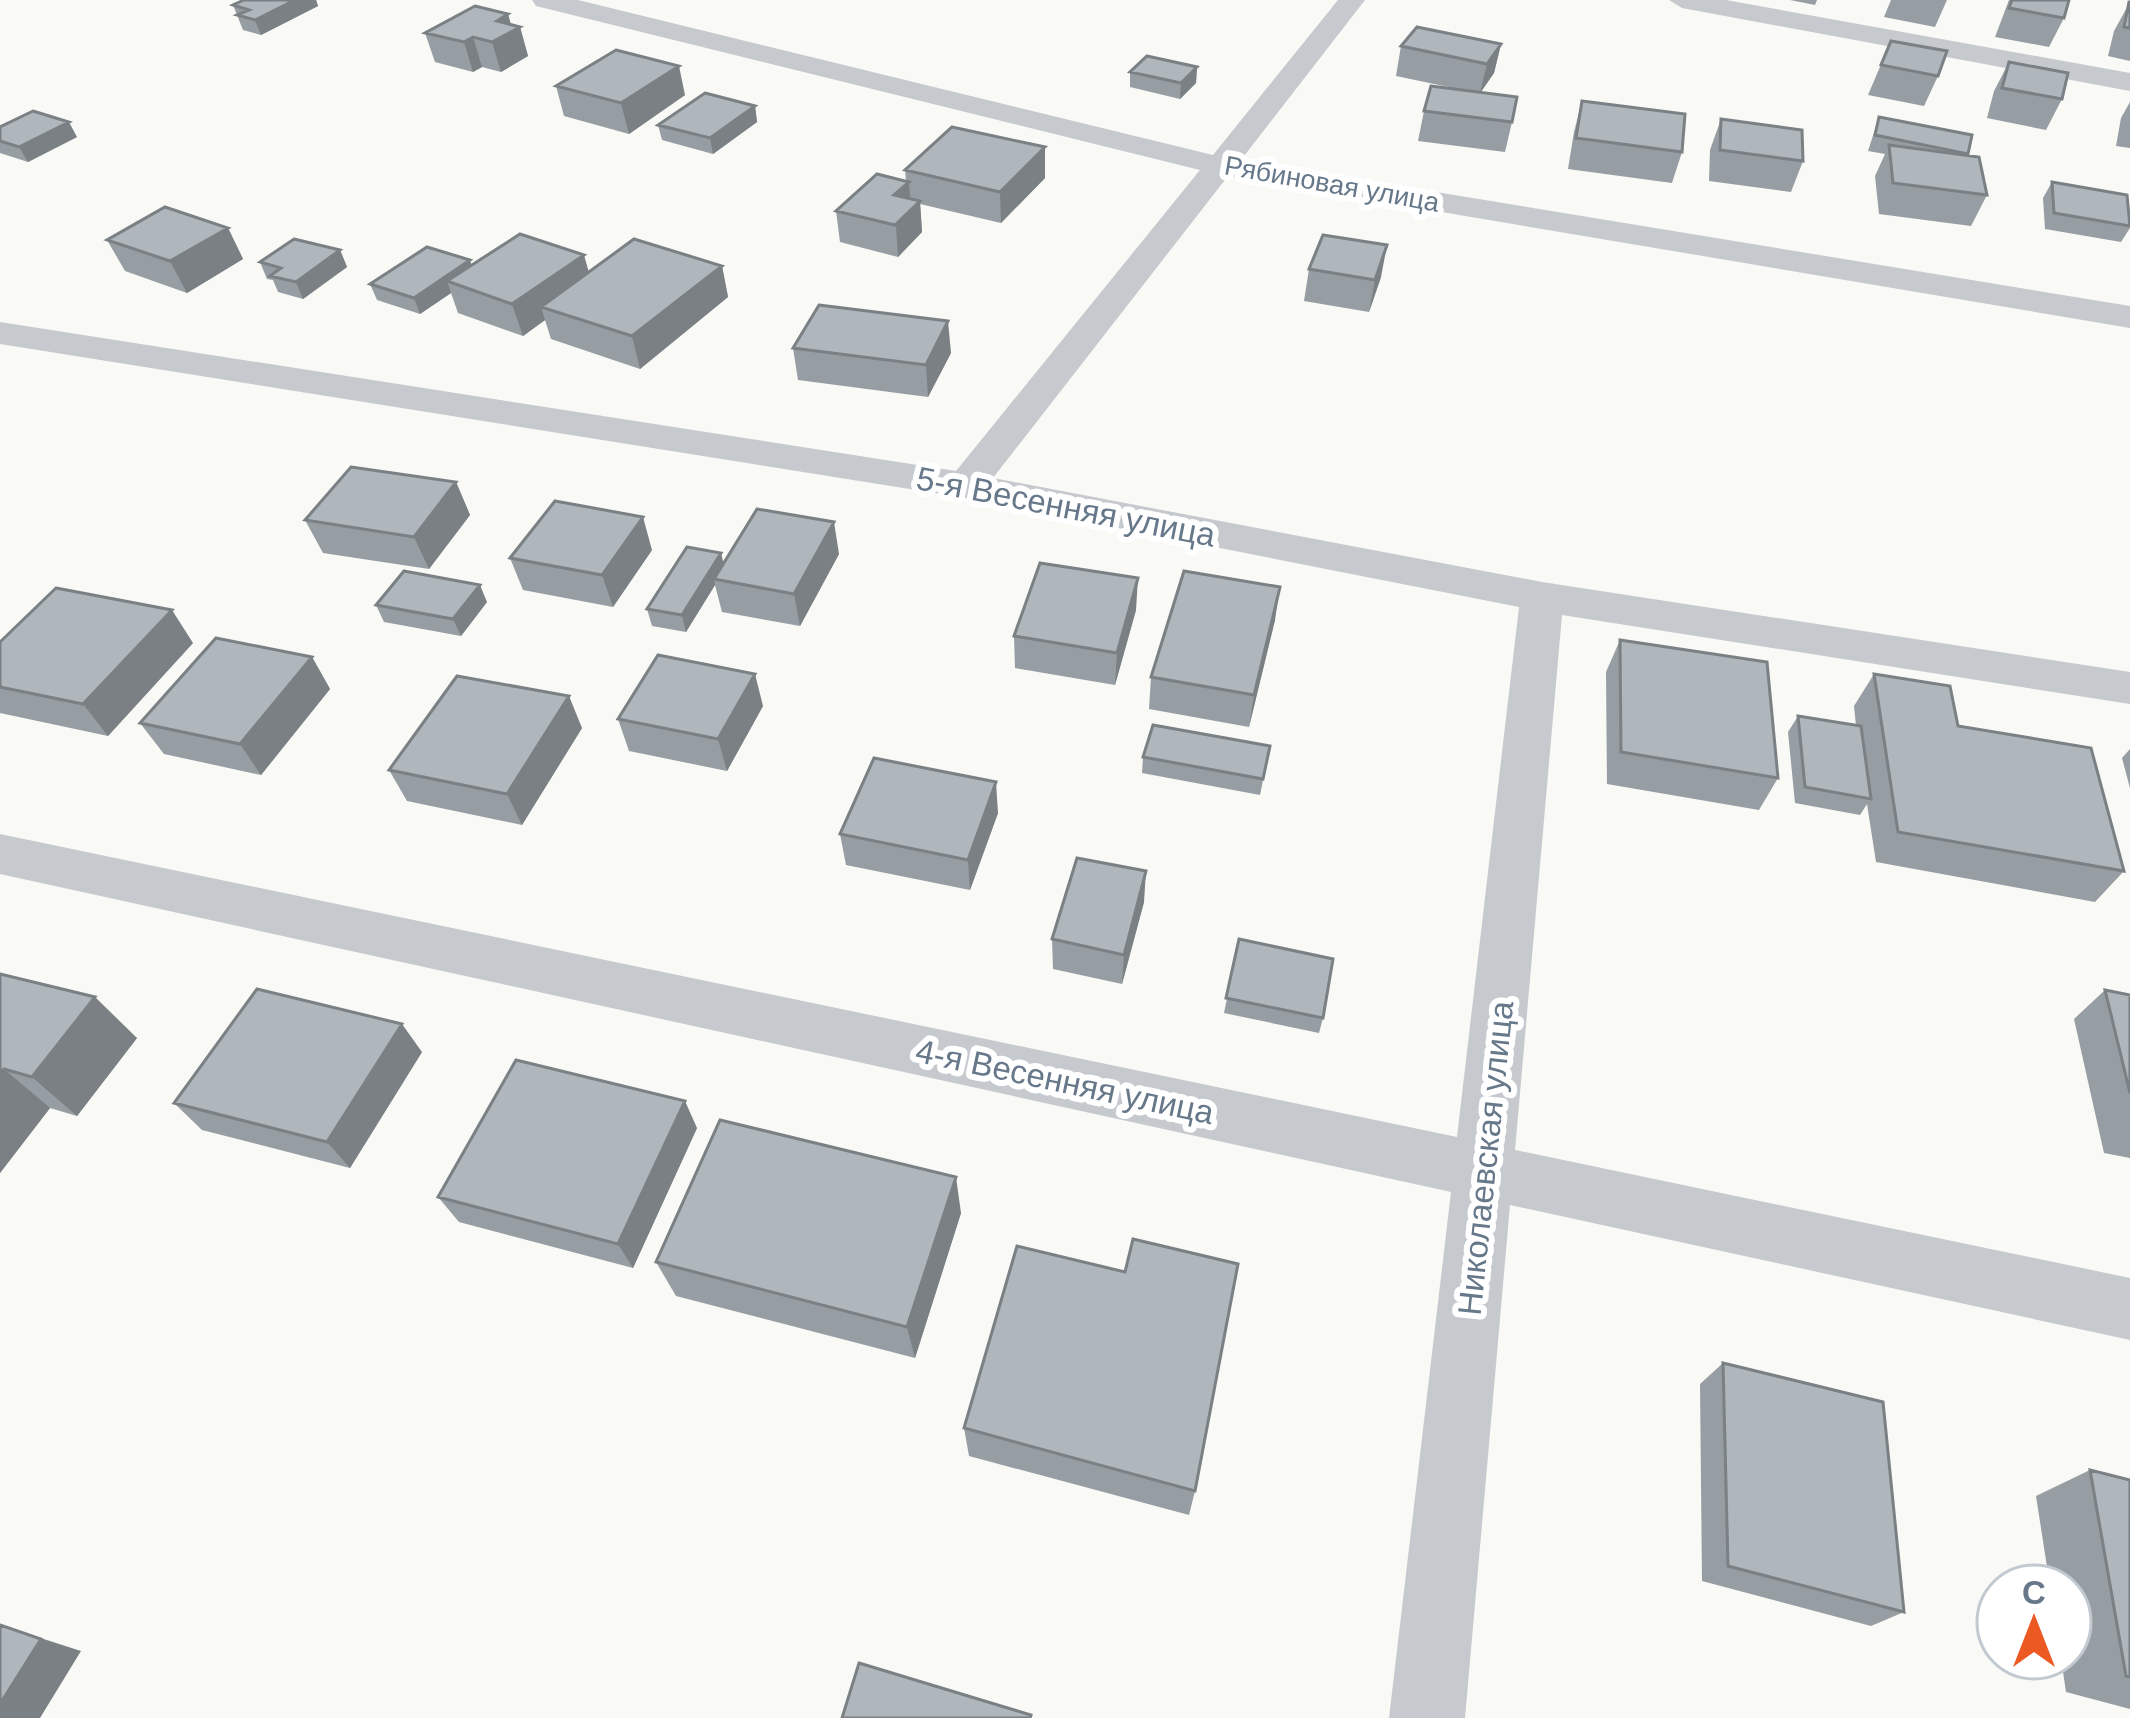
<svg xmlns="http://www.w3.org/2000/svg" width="2130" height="1718" viewBox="0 0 2130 1718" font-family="Arial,sans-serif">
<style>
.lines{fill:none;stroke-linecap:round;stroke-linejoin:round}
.street{fill:#c6cace;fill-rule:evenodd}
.wall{fill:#969da3}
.shaded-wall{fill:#7a8084}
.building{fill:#afb7bd;stroke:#7a8084;stroke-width:3}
.labels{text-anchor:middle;stroke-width:12;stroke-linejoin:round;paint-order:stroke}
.far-street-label{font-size:27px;fill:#667889;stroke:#fff}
.street-label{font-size:33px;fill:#667889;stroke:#fff}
</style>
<rect width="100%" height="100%" fill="#f9f9f6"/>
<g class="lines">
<path class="street" d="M532,0H578L1213,155L1338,0H1365L1241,160L2130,306V328L1228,176L993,478L1542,582L2130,672V704L1562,615L1515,1150L2130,1278V1340L1510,1205L1465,1718H1389L1451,1192L0,874V834L1457,1137L1519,607L966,498L0,344V322L956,471L1200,170L536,6Z
M1669,0H1726L2130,73V91L1682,8Z"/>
</g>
<path class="wall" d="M244,0H316L318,6L261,35L243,30L233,5Z
M1790,0H1817L1815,5Z
M1891,0H1947L1935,27L1884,17Z
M2009,0H2069L2064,18L2049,47L1995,37Z
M2130,2V61L2108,56L2114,31Z
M511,24L520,27L528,56L501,72L482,67L473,72L435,62L425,33Z
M1891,41L1938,76L1924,106L1868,95Z
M1501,44L1494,73L1481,92L1512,122L1505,152L1418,141L1424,111L1463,90L1396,76L1401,46Z
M2009,62L2062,99L2046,130L1987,118L1994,91Z
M1197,67L1196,83L1180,99L1130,87V72Z
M556,86L685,95L629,134L564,116Z
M1582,101L1682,152L1672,183L1568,169L1574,132Z
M2130,102V148L2116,146L2121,118Z
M755,106L757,122L713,154L662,140L658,125Z
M1879,117L1972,135L1967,156L1987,195L1971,226L1879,214L1875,176L1885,154L1868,151Z
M1721,119L1803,161L1791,192L1709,181L1710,150Z
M0,127L77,137L28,162L0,153Z
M1045,147V178L1001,223L920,204L922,232L898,257L840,242L836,211L906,181L905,170Z
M2052,182L2130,217V228L2121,242L2045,229L2043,198Z
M228,228L243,259L187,293L125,271L107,240Z
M340,250L347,267L303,299L278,292L273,280L267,279L260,262Z
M722,266L728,297L640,369L551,339L545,320L523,336L458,313L451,293L420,314L377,300L370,284Z
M1309,269L1381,277L1369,312L1304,301Z
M793,348L951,353L928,397L798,380Z
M456,482L470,515L429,569L323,553L305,520Z
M652,550L613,607L523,590L510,558Z
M839,554L800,626L722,612L715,585L686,632L652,626L647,609L723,564Z
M487,602L461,636L384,622L376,605Z
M1136,610L1115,685L1015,668L1014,636Z
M1275,620L1249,727L1149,709L1151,677Z
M1620,640L1778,778L1759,810L1607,784L1606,672Z
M0,642L193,643L108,736L0,713Z
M312,657L330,689L261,775L164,754L140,723Z
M1874,674L1958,726L2124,871L2095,902L1876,862L1867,804L1860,815L1795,803L1788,732L1798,716L1856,726L1854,706Z
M763,706L727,771L629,751L618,719Z
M582,728L522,825L407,801L389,770Z
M1270,746L1260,795L1142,773L1143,757Z
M2130,749V788L2122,758Z
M998,813L970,890L846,865L840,834Z
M1144,902L1122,984L1053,969L1052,939Z
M1239,939L1323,1018L1319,1033L1224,1013Z
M0,974L137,1038L77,1116L50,1108L0,1173Z
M2105,990L2130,995V1158L2104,1153L2074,1019Z
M422,1052L350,1168L202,1130L174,1103Z
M697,1128L633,1268L459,1222L438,1197Z
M961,1213L915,1358L676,1296L656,1262Z
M1723,1363L1904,1612L1871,1626L1702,1581L1700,1384Z
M964,1428L1195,1491L1189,1515L969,1456Z
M2090,1470L2130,1480V1709L2066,1692L2061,1658H2070V1586H2050L2036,1496Z"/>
<path class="shaded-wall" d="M295,0H316L318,6L261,35L255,20Z
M508,14L513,31L520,27L528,56L501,72L492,42L497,21Z
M473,37L482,67L473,72L464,42Z
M1501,44L1494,73L1480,93L1487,64Z
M679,66L685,95L629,134L621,103Z
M1197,67L1196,83L1180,99L1181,83Z
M755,106L757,122L713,154L710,138Z
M69,122L77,137L28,162L19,147Z
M1045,147V178L1001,223L1000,192Z
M909,182L911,209L920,201L922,232L898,257L894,195Z
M228,228L243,259L187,293L170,261Z
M1387,245L1381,277L1369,312L1375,280Z
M340,250L347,267L303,299L296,282Z
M584,255L593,287L541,307L545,320L523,336L512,304Z
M470,260L475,277L447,281L451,293L420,314L414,298Z
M722,266L728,297L640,369L632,336Z
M948,321L951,353L928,397L926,365Z
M456,482L470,515L429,569L414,537Z
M643,517L652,550L613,607L602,575Z
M834,522L839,554L800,626L794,594Z
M721,553L725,569L714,579L715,585L686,632L682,615Z
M1138,578L1136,610L1115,685L1117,653Z
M480,585L487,602L461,636L453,619Z
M1280,587L1275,620L1249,727L1254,695Z
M172,610L193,643L108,736L83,704Z
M312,657L330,689L261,775L240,744Z
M755,674L763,706L727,771L718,739Z
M569,696L582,728L522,825L507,794Z
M996,782L998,813L970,890L968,860Z
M1146,871L1144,902L1122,984L1124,955Z
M95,997L137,1038L77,1116L32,1077Z
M402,1024L422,1052L350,1168L327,1142Z
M4,1069L50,1108L0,1173V1073Z
M685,1101L697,1128L633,1268L618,1244Z
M956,1177L961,1213L915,1358L907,1327Z
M0,1625L81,1651L40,1718H0Z"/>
<path class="building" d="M244,0H295L255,20L237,15L249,10L233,5Z
M2012,0H2069L2064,18L2009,8Z
M2129,2H2130V28L2124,27Z
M475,6L508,14L497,21L520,27L492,42L473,37L464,42L425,33Z
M1417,27L1501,44L1487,64L1401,46Z
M1891,41L1947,51L1938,76L1881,65Z
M616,50L679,66L621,103L556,86Z
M1147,56L1197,67L1181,83L1130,72Z
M2009,62L2068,73L2062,99L2002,88Z
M1431,86L1517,97L1512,122L1424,111Z
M705,93L755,106L710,138L658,125Z
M1582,101L1685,114L1682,152L1576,138Z
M33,111L69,122L19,147L0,141V127Z
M1879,117L1972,135L1968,154L1875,135Z
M1721,119L1802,130L1803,161L1720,150Z
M952,127L1045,147L1000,192L905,170Z
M1889,145L1979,157L1987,195L1893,183Z
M877,174L909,182L894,195L920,201L895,225L836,211Z
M2052,182L2127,195L2130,226L2054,213Z
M165,207L228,228L170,261L107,240Z
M520,234L584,255L512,304L447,281Z
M1323,235L1387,245L1375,280L1309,269Z
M294,239L340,250L296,282L270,276L281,268L260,262Z
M634,239L722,266L632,336L541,307Z
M427,247L470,260L414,298L370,284Z
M819,305L948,321L926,365L793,348Z
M351,467L456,482L414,537L305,520Z
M555,501L643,517L602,575L510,558Z
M757,509L834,522L794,594L714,579Z
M687,547L721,553L682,615L647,609Z
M1040,563L1138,578L1117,653L1014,636Z
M404,571L480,585L453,619L376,605Z
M1184,571L1280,587L1254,695L1151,677Z
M56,588L172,610L83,704L0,687V642Z
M216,638L312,657L240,744L140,723Z
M1620,640L1767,662L1778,778L1621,752Z
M658,655L755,674L718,739L618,719Z
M1874,674L1950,686L1958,726L2091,748L2124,871L1898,832Z
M457,676L569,696L507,794L389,770Z
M1798,716L1861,726L1871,799L1805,787Z
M1153,725L1270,746L1263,779L1143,757Z
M874,758L996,782L968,860L840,834Z
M1077,858L1146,871L1124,955L1052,939Z
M1239,939L1333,959L1323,1018L1226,998Z
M0,974L95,997L32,1077L4,1069L0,1073Z
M257,989L402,1024L327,1142L174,1103Z
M2105,990L2130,995V1093Z
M516,1060L685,1101L618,1244L438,1197Z
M720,1120L956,1177L907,1327L656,1262Z
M1133,1239L1238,1264L1195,1491L964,1428L1017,1246L1125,1272Z
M1723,1363L1883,1402L1904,1612L1728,1566Z
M2090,1470L2130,1480V1677L2126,1676Z
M0,1625L41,1639L0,1704Z
M859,1663L1031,1715L1030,1718H842Z"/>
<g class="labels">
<g class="far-street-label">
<text transform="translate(1332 184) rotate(10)" y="9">Рябиновая улица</text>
</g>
<g class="street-label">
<text transform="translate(1066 506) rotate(11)" y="12">5-я Весенняя улица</text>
<text transform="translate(1065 1081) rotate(12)" y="12">4-я Весенняя улица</text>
<text transform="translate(1485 1158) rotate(-84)" y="12">Николаевская улица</text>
</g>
</g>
<g transform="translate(2034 1622)"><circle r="57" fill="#ffffff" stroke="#c2c9d0" stroke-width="3"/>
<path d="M0-9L21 45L0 30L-21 45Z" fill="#ed5922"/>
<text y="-18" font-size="33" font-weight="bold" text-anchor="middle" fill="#667889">С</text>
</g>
</svg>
